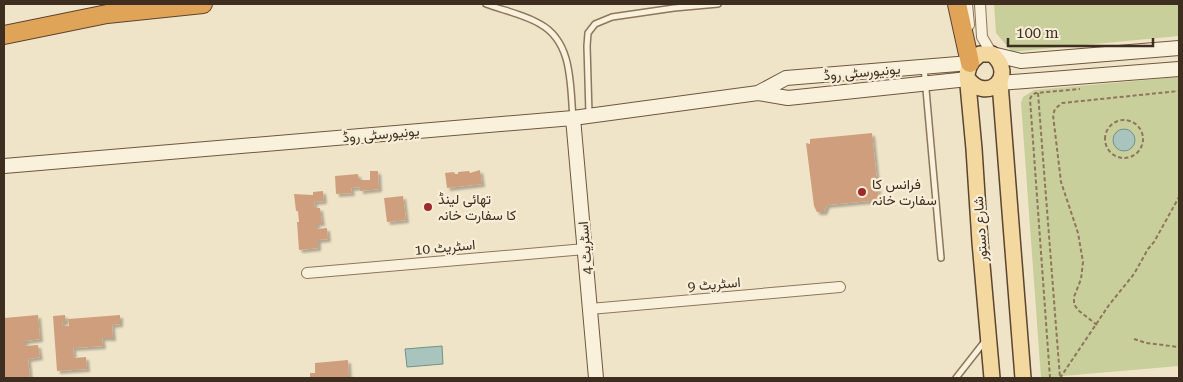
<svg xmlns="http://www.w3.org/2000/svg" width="1183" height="382" viewBox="0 0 1183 382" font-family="'Roboto Serif',Vazirmatn,serif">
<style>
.green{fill:#c9cf9b}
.water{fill:#a9c4bc;stroke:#6f938a}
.building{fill:#cf9f7d;filter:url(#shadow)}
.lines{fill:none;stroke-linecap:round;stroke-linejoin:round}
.lane-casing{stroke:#8d765c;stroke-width:8}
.street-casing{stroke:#8d765c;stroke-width:12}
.secondary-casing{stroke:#6f573f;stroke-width:16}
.primary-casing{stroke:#5b4430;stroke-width:18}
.highway-casing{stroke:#5b4430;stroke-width:20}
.path{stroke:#8d765c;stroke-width:2;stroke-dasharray:4 2.5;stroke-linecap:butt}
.lane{stroke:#faf1dc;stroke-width:5}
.street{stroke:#faf1dc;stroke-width:10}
.secondary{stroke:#faf1dc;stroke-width:14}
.primary{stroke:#f3d9a0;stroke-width:15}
.highway{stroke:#e0a458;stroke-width:18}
.poi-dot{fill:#9e2a2b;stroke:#f7eed8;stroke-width:2}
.labels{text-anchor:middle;stroke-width:4.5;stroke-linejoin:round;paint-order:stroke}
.street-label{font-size:14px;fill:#3d2e20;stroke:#f7eed8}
.poi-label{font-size:14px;fill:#3d2e20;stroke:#f7eed8;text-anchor:start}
</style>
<defs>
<filter id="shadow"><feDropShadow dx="3" dy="3" stdDeviation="1" flood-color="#0004"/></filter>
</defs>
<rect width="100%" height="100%" fill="#f0e4c8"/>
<path class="green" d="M994,4H1179V36L1012,52L996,33Z
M1179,77V366L1063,376V378H1041L1021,103L1023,97L1034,90Z"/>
<path class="water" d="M1113 140a11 11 0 1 1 22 0a11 11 0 1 1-22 0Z
M442,346L443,364L407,367L405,349Z"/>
<path class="building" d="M872,133L879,200L827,205L824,212H817L814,206L806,143L810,144V139Z
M480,170L482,184L447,188L445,173L454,172L455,174H458V172L469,171L470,173Z
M370,171H378L379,189L360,191V187L351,188L352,193L336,194L335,176L358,174L359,180H370Z
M323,191L324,201L314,202L315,208H320L322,223H317V229L327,228L328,239L318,240V248L299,250L297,222H299L298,211H296L294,194L313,195V192Z
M403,196L406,220L387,222L384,198Z
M38,315L40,339L25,341V346L38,345L40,357L28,359L30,378H4V318Z
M65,315L66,322H62L63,326H69L68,319L120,315V324L112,325L113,338H102L103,346L73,348L74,358L86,357L87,369L57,371L53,316Z
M348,360L349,378H310V373H315V363Z"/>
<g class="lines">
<g class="lane-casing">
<path id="lane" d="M486,4C502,10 526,15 540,24C573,42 570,85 573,118
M924,67L941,258
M589,114L587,46L588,33L595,24L612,17L674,8L718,4
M956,378L985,341"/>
</g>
<g class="street-casing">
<path id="street" d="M967,4L969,25
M980,4L982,37L992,54
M307,273L585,249
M590,309L840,287"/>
</g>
<g class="secondary-casing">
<path id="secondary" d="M992,54L1021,61L1179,48
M1000,83L1179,69
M758,93L786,78L970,63
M573,118L596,378
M4,166L573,118L758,93L788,98L968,79"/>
</g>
<g class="primary-casing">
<path id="primary" d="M968,79C987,104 1018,76 992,54H980L970,63L967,74L974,149L980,242L992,378
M1000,83L1023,378"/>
</g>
<g class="highway-casing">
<path id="highway" d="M957,4L970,63
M4,35L107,14L203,4"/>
</g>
<path class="path" d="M1038,93L1060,378
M1105 139a19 19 0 1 1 38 0a19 19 0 1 1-38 0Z
M1097,325L1078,310L1074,304V297L1081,279L1083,262L1078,233L1061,182L1053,115L1055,109L1062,103L1179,91
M1134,339L1146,343L1179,347
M1050,378L1030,99L1032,95L1036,93L1080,89
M1060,378L1109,305L1134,274L1148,249L1154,242L1179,197"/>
<use href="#lane" class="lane"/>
<use href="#street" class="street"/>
<use href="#secondary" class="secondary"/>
<use href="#primary" class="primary"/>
<use href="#highway" class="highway"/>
</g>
<g class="poi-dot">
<circle cx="862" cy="192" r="5"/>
<circle cx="428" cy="207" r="5"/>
</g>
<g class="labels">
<g class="street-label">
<text transform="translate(862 72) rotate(-5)" y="5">یونیورسٹی روڈ</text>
<text transform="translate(381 134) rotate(-5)" y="5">یونیورسٹی روڈ</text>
<text transform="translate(980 229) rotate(-94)" y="5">شارع دستور</text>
<text transform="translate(445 247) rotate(-5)" y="5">اسٹریٹ 10</text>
<text transform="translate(585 248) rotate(-95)" y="5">اسٹریٹ 4</text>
<text transform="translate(714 284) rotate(-5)" y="5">اسٹریٹ 9</text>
</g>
<g class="poi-label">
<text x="872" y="189">فرانس کا<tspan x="872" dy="16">سفارت خانہ</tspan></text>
<text x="438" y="204">تھائی لینڈ<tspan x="438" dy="16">کا سفارت خانہ</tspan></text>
</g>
</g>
<rect width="1183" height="382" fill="none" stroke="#3d2e20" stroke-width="10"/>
<path d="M1008 38v8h145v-8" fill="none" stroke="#3d2e20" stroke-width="2.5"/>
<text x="1016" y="38" font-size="15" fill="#3d2e20" stroke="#f7eed8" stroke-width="4" paint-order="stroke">100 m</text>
</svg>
